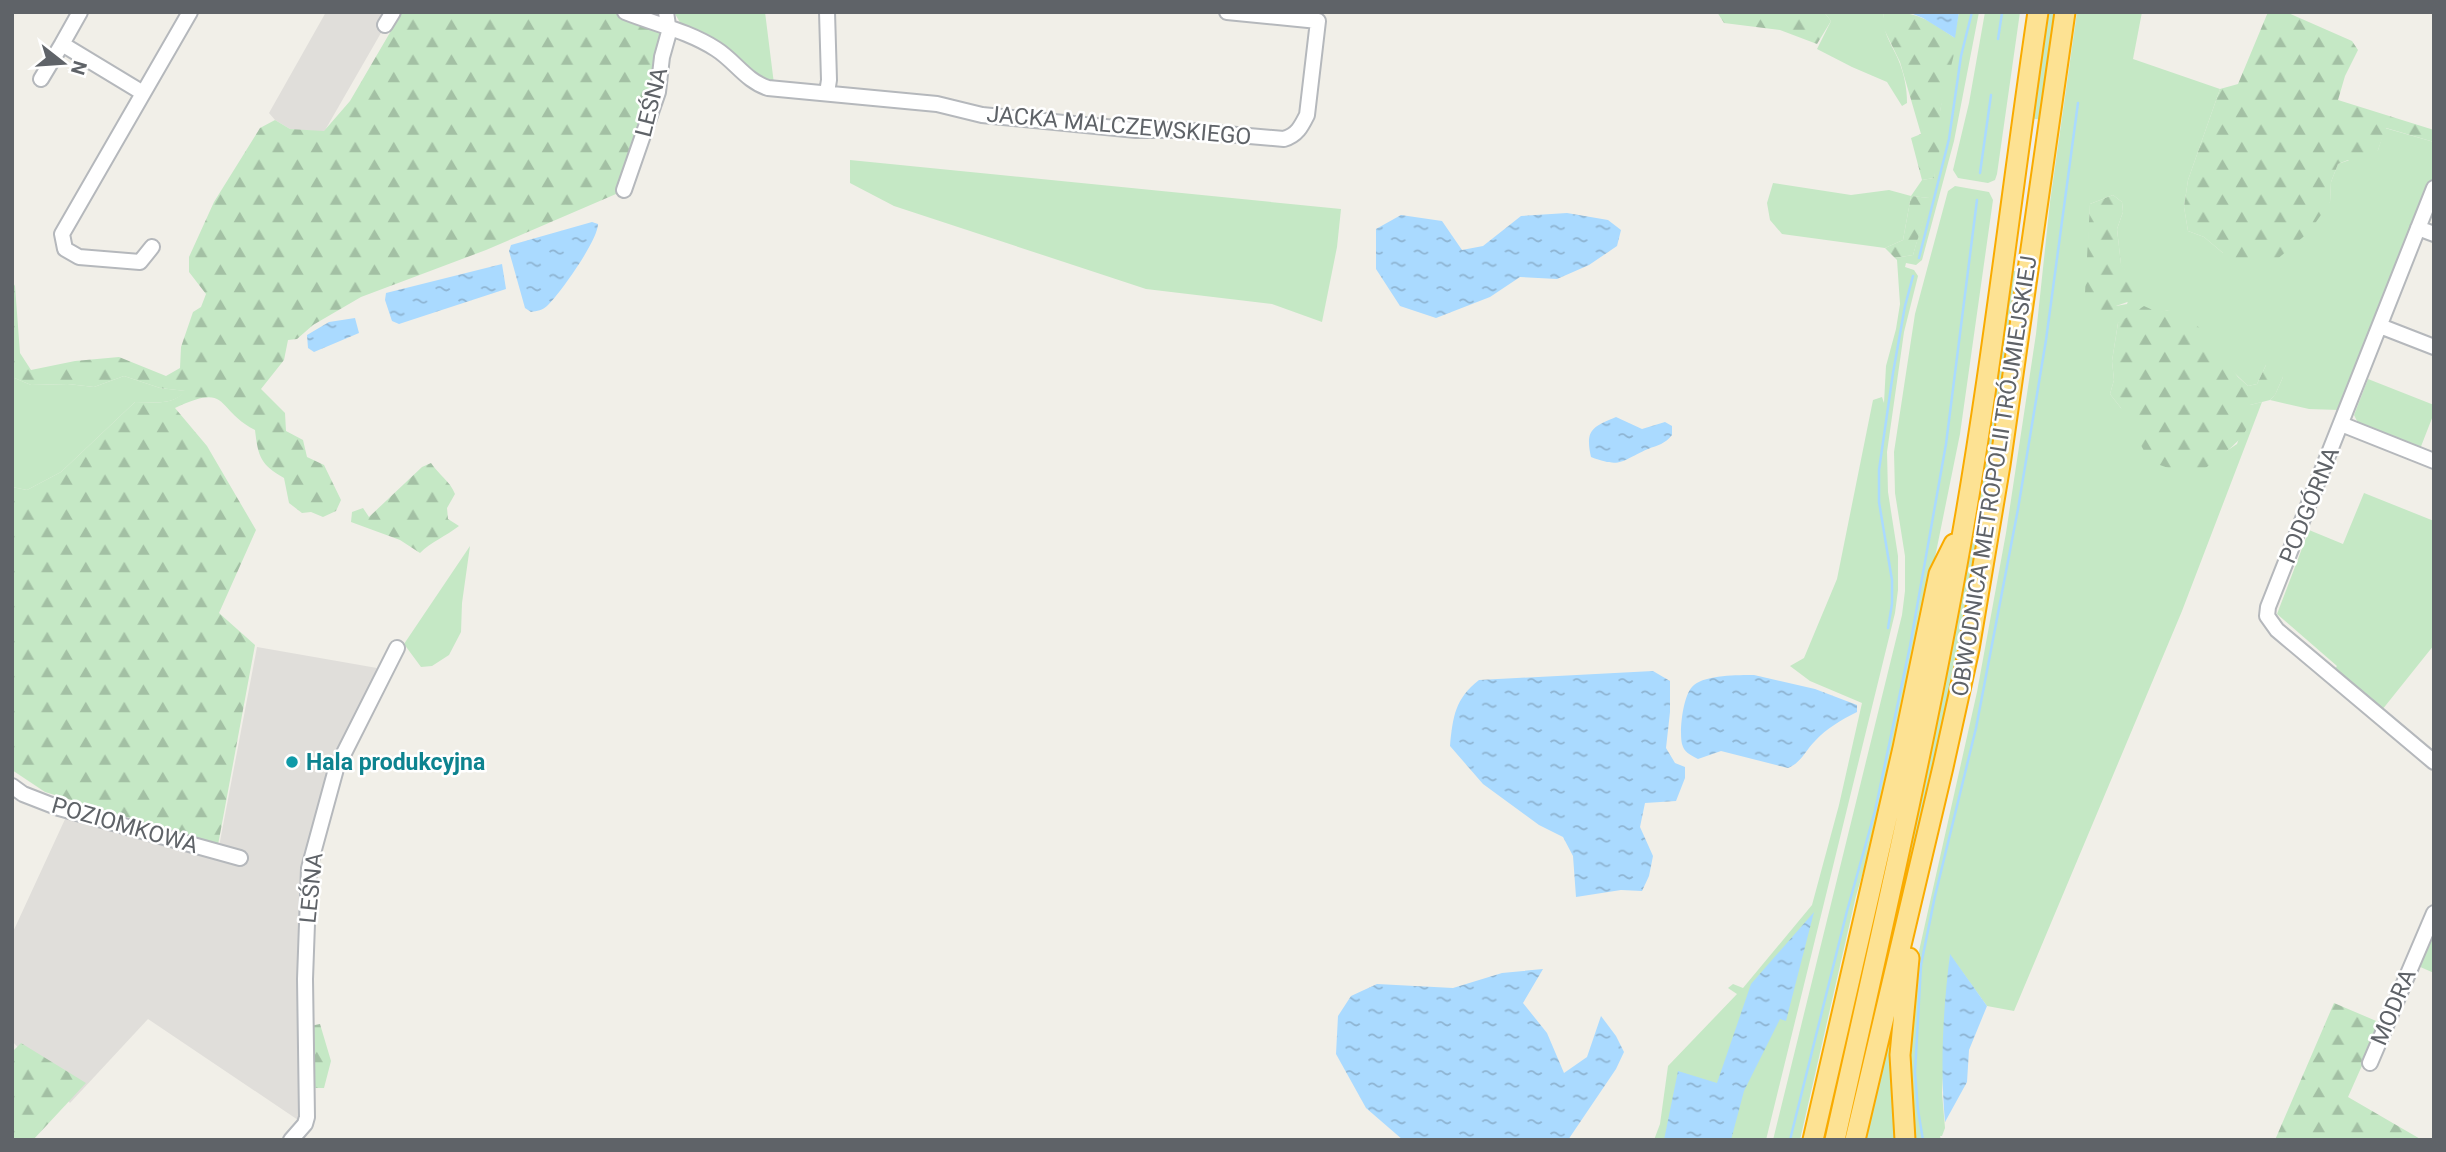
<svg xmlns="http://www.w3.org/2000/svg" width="2446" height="1152" viewBox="0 0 2446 1152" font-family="Roboto,sans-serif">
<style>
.industrial{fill:#e0deda}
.grass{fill:#c5e8c5;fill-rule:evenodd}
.forest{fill:url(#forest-firs)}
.water{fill:url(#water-ripples)}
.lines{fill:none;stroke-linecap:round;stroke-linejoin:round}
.stream{stroke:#aadaff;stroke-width:2.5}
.minor-casing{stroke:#b5b8bc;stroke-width:18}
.highway-casing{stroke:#f9ab00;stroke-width:23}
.minor{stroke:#fff;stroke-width:14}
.highway{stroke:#fde293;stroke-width:19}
.culture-dot{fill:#0f9aa8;stroke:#fff;stroke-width:2.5}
.labels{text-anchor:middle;stroke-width:5;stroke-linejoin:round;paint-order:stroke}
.street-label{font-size:23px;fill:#5f6368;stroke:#fff}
.culture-label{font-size:23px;font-weight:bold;fill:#0d838f;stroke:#fff;text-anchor:start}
</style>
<defs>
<pattern id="forest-firs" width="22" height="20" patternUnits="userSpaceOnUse" patternTransform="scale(1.75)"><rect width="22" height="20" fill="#c5e8c5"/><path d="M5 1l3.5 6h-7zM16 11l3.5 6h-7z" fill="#a3c0a4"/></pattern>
<pattern id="water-ripples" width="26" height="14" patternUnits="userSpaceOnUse" patternTransform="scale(1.75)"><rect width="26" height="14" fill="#aadaff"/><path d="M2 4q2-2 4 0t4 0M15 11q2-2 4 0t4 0" fill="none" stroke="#8eb4d2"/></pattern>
</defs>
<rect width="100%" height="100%" fill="#f1efe8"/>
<path class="industrial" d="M326,12H393L324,132L290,129L275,120L269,113Z
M257,647L377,668L333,767L300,867L301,1122L148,1019L70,1103L12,1041V934L66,817L217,857Z"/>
<path class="grass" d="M674,12H765L774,84H770L682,26Z
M1824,12H1884C1881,31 1891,43 1898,59C1904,73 1907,88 1907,103L1902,106L1887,82L1852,67L1817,49L1831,21Z
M1959,12H1979L1954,141L1922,260L1916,265L1906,263L1905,267L1914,270L1918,276L1904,332L1887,452L1888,492L1898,556V590L1895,613L1766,1140H1654L1660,1124L1668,1066L1737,994L1728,988L1733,984L1743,988L1812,905L1839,805L1862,703L1810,681L1790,666L1804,658L1837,579L1873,400L1882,397L1884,403L1886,366L1896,329L1900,304L1897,260L1895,258L1913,255L1929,198L1911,196L1903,240L1885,248L1782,234L1770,220L1767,203L1773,183L1851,195L1889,190L1911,196L1922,180L1934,178L1940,111Z
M1985,12H2020L1997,174L1995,180L1988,183L1958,178L1953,170L1969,103Z
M2043,12H2059L2044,120L2028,118Z
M2077,12H2142L2133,59L2220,89L2188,180L2184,207L2188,231L2204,237L2223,253L2330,202L2331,182L2338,164L2378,150L2385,128L2434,142V174L2339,410L2309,409L2270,400L2275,395L2283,377L2266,365L2257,384L2248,386L2169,310L2118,323L2112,361L2114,380L2110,394L2121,408L2225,452L2237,444L2250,405L2262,402L2182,611L2014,1011L1987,1006L1950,955L1942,1093L1945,1128L1942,1136H1940L1941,1140H1914L1908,1064L1915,969L1977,692L2006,533L2036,334L2050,202ZM2113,195L2122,202L2123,212L2117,229L2121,265L2134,283L2127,304L2116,306L2087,287L2090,204Z
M850,160L1341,209L1337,247L1322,322L1272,304L1146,289L894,206L850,183Z
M1955,186L1989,192L1993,200L1960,434L1916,651L1881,811L1856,896L1800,1140H1773L1902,615L1905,591V556L1895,493L1894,452L1915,314L1948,191Z
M2007,270L2022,272L1967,626L1850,1140H1840Z
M124,376L160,388L186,391C172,406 154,402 135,402L61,472L27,490L12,487V377L31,385L68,384L94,387Z
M2368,379L2434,405V413L2420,449L2359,425L2354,415Z
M2364,493L2434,521V645L2382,710L2334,670L2337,666L2277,614L2309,530L2343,544Z
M470,546L462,603L461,632L449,655L432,666L421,667L404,644Z
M2433,931L2434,932V973L2418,966Z
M1892,1019H1894L1897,1140H1863Z"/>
<path class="forest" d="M402,12H663L669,31L651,113L616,194L486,250L361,297L313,325L297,339L288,340L284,360L261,389L285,413L286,431L303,440L307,457L324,465L341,500L336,511L323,517L311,512L302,513L289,503L284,478C261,465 258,457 255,430C214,409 231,382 175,408L207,446L256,530L219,613L255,645L218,845L45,792L12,770V487L27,490L61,472L135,402C154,402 172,406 185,391L160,388L124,376L94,387L68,384L31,385L12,377V281L15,286L20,353L31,370L75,361L119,357L166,376L180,368L181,347L193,312L201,307L206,294L189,272V257L214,202L260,128L275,120L290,129L324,131L350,101Z
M1717,12H1824L1831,21L1817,44L1780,30L1724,23Z
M1884,12C1920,12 1926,19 1955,38L1957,42L1940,111L1947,114L1934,178L1922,180L1911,138L1921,134L1900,62L1882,25Z
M2268,12H2286L2352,41L2358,50L2345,76L2338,100L2434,130V142L2386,128L2378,150L2366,167L2348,160L2338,164L2331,182L2330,202L2309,232L2275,261L2249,266L2223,253L2204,237L2188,231L2184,207L2188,180L2220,89L2238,84Z
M2113,195L2122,202L2123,212L2117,229L2121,264L2135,283L2136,299L2116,306L2107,319L2096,320L2084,311L2090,204Z
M1911,196L1930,198L1913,255L1895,258L1885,248L1903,240Z
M2144,306L2157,312L2169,310L2183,311L2208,337L2238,377L2248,386L2257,384L2266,365H2280L2283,377L2275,395L2270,400L2250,405C2254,429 2238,442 2222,455C2212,463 2201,474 2188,473C2176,472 2162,465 2150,462L2121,408L2110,394L2114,380L2112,361L2118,323Z
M431,463C439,475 450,481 455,494L447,508L448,519L459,526C446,536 431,542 420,553L400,540L351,522L352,512L363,508L369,517L422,467Z
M2334,1003L2381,1023L2348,1097L2422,1140H2275Z
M320,1024L331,1061L324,1088H310V1026Z
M21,1043L86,1083L33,1140H12V1052Z"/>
<path class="water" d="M1908,12H1959L1955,38L1923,18Z
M1567,213L1608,220L1621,230L1617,246L1589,265L1557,279L1520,277L1490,297L1436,318L1400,306L1376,269V229L1401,215L1442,221L1462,250L1483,246L1521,216Z
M592,222L598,224C598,240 560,294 547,306C543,310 537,311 531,312L525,308L509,251L511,245Z
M502,264L506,289L399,324L392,321L385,300L386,293Z
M355,318L359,333L314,352L308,348L307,335L329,322Z
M1616,417L1642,429L1665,422L1672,426V435C1665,444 1658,445 1648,449C1622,460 1622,469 1591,457C1585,430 1592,427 1616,417Z
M1653,671L1670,681V712L1666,748L1675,763L1685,767V778L1676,801L1645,803L1640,827L1653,856L1649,876L1642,891L1621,890L1576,897L1573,856L1563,837L1539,825L1483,784L1450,746C1453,716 1455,699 1479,680Z
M1754,675L1815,689L1857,705V712C1841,720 1827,728 1815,741C1805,751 1801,763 1788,768L1721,751L1698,759C1690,755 1684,752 1682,744C1679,731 1683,693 1694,685C1706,675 1738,675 1754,675Z
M1814,912L1786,1021L1780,1019L1744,1091L1731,1140H1664L1678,1071L1717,1083L1751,984Z
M1950,954L1987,1006L1969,1050L1967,1082L1945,1122C1940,1065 1943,1010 1950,954Z
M1543,969L1523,1003L1547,1033L1564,1073L1587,1057L1601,1016L1616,1036L1624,1052L1616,1069L1568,1140H1403L1366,1108L1336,1054L1338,1016L1351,996L1377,984L1453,988L1502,973Z"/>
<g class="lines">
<path class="stream" d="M1998,39L2002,13
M1980,173L1991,95
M1919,258L1949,139L1961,56L1972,12
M1888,628L1892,604V580L1879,502V470L1893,373L1905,306L1913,276
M1790,1140L1847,911L1875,811L1910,646L1946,444L1977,200
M1923,1140L1918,1110L1915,1072L1921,965L1935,896L1976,728L2018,509L2046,340L2078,103"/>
<g class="minor-casing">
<path id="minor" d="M80,12L62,44L143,93
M625,12C655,24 688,31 716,49C735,61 746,81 768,88L937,104L982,115L1136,130H1180L1284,139C1297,135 1301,127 1307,115L1318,21L1227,12
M385,25L393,12
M41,79L62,44
M827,93L829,80L827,12
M2434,188L2268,607L2267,616L2277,630L2434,762
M624,190L658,92L662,57L669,32L666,12
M2418,228L2434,234
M152,247L140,262L79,257L65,249L62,234L190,12
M2380,326L2434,347
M2341,424L2434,461
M12,786L23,794L59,808L240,858
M2370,1063L2434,913
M291,1140L305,1124L307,1117L305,979L309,868L336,769L397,648"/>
</g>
<g class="highway-casing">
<path id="highway" d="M1813,1140L1903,748L1939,574L1954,544
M1835,1140C1878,947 1923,754 1958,559C1991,378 2011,194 2038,12
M1855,1140L1943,767L1969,649L2000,465L2065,12
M1905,1140L1900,1055L1909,958"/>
</g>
<use href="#minor" class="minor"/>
<use href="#highway" class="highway"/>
</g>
<circle class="culture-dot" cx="292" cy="762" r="7"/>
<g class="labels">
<g class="street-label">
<text transform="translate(651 102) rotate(-76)" y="8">LEŚNA</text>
<text transform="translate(1119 125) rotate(5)" y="8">JACKA MALCZEWSKIEGO</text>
<text transform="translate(1994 476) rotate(-81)" y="8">OBWODNICA METROPOLII TRÓJMIEJSKIEJ</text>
<text transform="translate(2309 505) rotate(-68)" y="8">PODGÓRNA</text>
<text transform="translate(125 825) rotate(16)" y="8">POZIOMKOWA</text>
<text transform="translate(311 888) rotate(-84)" y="8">LEŚNA</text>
<text transform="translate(2393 1007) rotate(-67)" y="8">MODRA</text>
</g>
<g class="culture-label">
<text x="306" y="770">Hala produkcyjna</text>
</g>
</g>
<rect width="2446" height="1152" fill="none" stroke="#5f6368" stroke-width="28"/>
<g transform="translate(63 63) rotate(107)" stroke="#ffffff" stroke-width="5" paint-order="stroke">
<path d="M0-5L12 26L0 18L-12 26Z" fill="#5f6368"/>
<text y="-10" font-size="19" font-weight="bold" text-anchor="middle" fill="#5f6368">N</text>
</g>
</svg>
